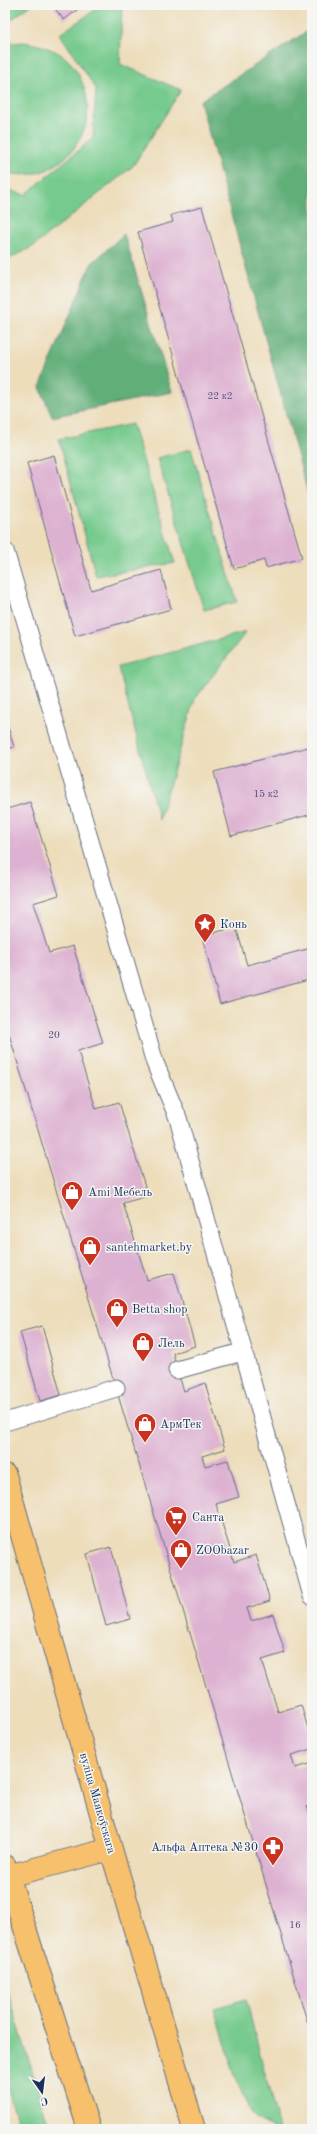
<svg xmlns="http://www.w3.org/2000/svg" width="317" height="2134" viewBox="0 0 317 2134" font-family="'Old Standard TT',serif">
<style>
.green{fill:#76ca8d;stroke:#487c76}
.forest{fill:#60ae78;stroke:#3e6e6b}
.building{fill:#ddb1d1}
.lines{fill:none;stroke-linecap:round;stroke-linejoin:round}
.service-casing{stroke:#646c7f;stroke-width:19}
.primary-casing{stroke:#646c7f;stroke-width:24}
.service{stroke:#fff;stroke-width:17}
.primary{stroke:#f7c06c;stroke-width:22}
.labels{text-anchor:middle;stroke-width:3;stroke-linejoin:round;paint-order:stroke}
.number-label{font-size:10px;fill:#4c507b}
.poi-label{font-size:12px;fill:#1b2f5e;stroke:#f6f6f2;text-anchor:start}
.street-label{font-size:12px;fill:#1b2f5e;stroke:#f6f6f2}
</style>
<rect width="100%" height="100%" fill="#f6f6f2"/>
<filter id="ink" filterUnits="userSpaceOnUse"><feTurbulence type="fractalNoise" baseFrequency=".025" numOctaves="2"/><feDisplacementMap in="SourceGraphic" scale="8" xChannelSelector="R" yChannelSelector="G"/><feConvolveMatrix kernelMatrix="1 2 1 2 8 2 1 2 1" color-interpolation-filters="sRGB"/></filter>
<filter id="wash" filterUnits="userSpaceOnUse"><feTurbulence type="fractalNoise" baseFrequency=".012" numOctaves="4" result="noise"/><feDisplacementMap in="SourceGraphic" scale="16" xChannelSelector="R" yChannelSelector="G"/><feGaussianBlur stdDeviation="0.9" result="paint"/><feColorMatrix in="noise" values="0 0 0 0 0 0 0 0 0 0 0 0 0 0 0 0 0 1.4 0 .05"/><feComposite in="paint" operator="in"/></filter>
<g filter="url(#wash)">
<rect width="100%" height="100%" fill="#edddbb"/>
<path class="green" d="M5,5H31L5,24Z
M102,5H122L120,64L181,90L133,166L34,246L5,261V189L25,195L93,138L96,89L60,34Z
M23,42C37,44 50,47 63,56C72,62 78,73 82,82C98,119 78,159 41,172C30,175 16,176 5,172V44Z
M132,424L175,563L96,576L59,439Z
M191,449L237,602L204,610L157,458Z
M246,632L195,699L159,820L118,667Z
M5,1982L50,2129H20L5,2080Z
M246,1999L279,2129C271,2129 258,2122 253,2115C236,2089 225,2039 215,2008Z"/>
<path class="forest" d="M312,28V508L200,101Z
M124,234L172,392L52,417L40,387L91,264Z"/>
<g id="blocks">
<path class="building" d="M52,5H83L64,20Z
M202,207L302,558L266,568L264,560L234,569L138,232L173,222L171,215Z
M54,455L91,590L161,570L171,609L75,636L27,463Z
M5,718L14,747L5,750Z
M312,746V814L231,836L214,772Z
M30,802L59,895L33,903L49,953L73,946L103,1043L78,1051L96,1109L119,1102L148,1196L123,1203L147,1280L174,1273L195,1346L173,1353L177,1370L184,1391L205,1383L225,1449L202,1456L205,1466L228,1460L239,1497L216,1504L234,1562L256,1555L270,1601L247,1608L251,1621L273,1614L285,1653L262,1660L278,1712L301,1705L312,1742V1749L291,1755L295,1768L312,1763V1804L307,1806L312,1822V2037L5,1021V803L7,809Z
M236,927L247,965L311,948L312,979L220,1004L202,936Z
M42,1326L61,1395L40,1401L20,1332Z
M111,1547L130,1619L106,1626L87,1554Z"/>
</g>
</g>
<g filter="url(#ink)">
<use href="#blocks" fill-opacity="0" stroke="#646c7f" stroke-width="1"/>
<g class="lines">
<g class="service-casing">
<path id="service" d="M5,551L155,1063L178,1118L312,1596
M177,1370L242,1352
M5,1422L116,1388"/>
</g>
<g class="primary-casing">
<path id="primary" d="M5,1475L111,1849L194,2129
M5,1866L89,2129
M8,1876L111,1849"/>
</g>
<use href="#service" class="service"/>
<use href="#primary" class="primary"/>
</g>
</g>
<defs>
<g id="sight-pin" transform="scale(1.15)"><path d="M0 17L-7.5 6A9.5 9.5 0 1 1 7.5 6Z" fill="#c8321e" stroke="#f6f6f2"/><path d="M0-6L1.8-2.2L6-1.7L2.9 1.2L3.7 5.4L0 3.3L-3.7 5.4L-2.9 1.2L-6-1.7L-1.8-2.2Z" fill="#fff"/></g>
<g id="shop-pin" transform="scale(1.15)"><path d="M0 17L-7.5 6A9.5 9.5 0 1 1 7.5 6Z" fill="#c8321e" stroke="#f6f6f2"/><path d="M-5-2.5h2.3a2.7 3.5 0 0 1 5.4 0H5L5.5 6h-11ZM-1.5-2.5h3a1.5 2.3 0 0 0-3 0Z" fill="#fff"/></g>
<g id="supermarket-pin" transform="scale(1.15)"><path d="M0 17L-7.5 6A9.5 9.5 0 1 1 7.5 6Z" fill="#c8321e" stroke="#f6f6f2"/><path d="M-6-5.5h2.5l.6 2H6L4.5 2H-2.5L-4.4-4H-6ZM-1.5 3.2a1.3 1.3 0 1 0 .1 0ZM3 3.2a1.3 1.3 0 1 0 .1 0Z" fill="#fff"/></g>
<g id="pharmacy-pin" transform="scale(1.15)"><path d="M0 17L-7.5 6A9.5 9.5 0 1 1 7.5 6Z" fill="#c8321e" stroke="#f6f6f2"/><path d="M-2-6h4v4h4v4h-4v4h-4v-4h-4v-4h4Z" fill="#fff"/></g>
</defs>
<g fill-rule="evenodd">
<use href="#sight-pin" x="205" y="924"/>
<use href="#shop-pin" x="72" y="1192"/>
<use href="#shop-pin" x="90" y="1247"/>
<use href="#shop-pin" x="117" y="1309"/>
<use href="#shop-pin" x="143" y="1343"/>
<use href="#shop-pin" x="145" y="1424"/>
<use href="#supermarket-pin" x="176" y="1517"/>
<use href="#shop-pin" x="181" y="1550"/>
<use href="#pharmacy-pin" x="273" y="1847"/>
</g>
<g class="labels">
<g class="number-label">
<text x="220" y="399">22 к2</text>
<text x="266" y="797">15 к2</text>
<text x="54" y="1038">20</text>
<text x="295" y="1928">16</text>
</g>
<g class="poi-label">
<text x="220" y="928">Конь</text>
<text x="88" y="1196">Ami Мебель</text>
<text x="106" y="1251">santehmarket.by</text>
<text x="132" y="1313">Betta shop</text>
<text x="158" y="1347">Лель</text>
<text x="160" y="1428">АрмТек</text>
<text x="192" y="1521">Санта</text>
<text x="196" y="1554">ZOObazar</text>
<text x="258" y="1851" text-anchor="end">Альфа Аптека №30</text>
</g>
<g class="street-label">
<text transform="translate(98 1803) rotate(74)" y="4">вуліца Маякоўскага</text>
</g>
</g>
<rect width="317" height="2134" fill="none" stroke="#f6f6f2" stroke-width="20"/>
<g transform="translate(42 2092) rotate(166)" stroke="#f6f6f2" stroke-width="3" paint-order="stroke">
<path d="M0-3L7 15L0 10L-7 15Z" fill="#1b2f5e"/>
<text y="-6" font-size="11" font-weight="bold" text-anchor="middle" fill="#1b2f5e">С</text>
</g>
</svg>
